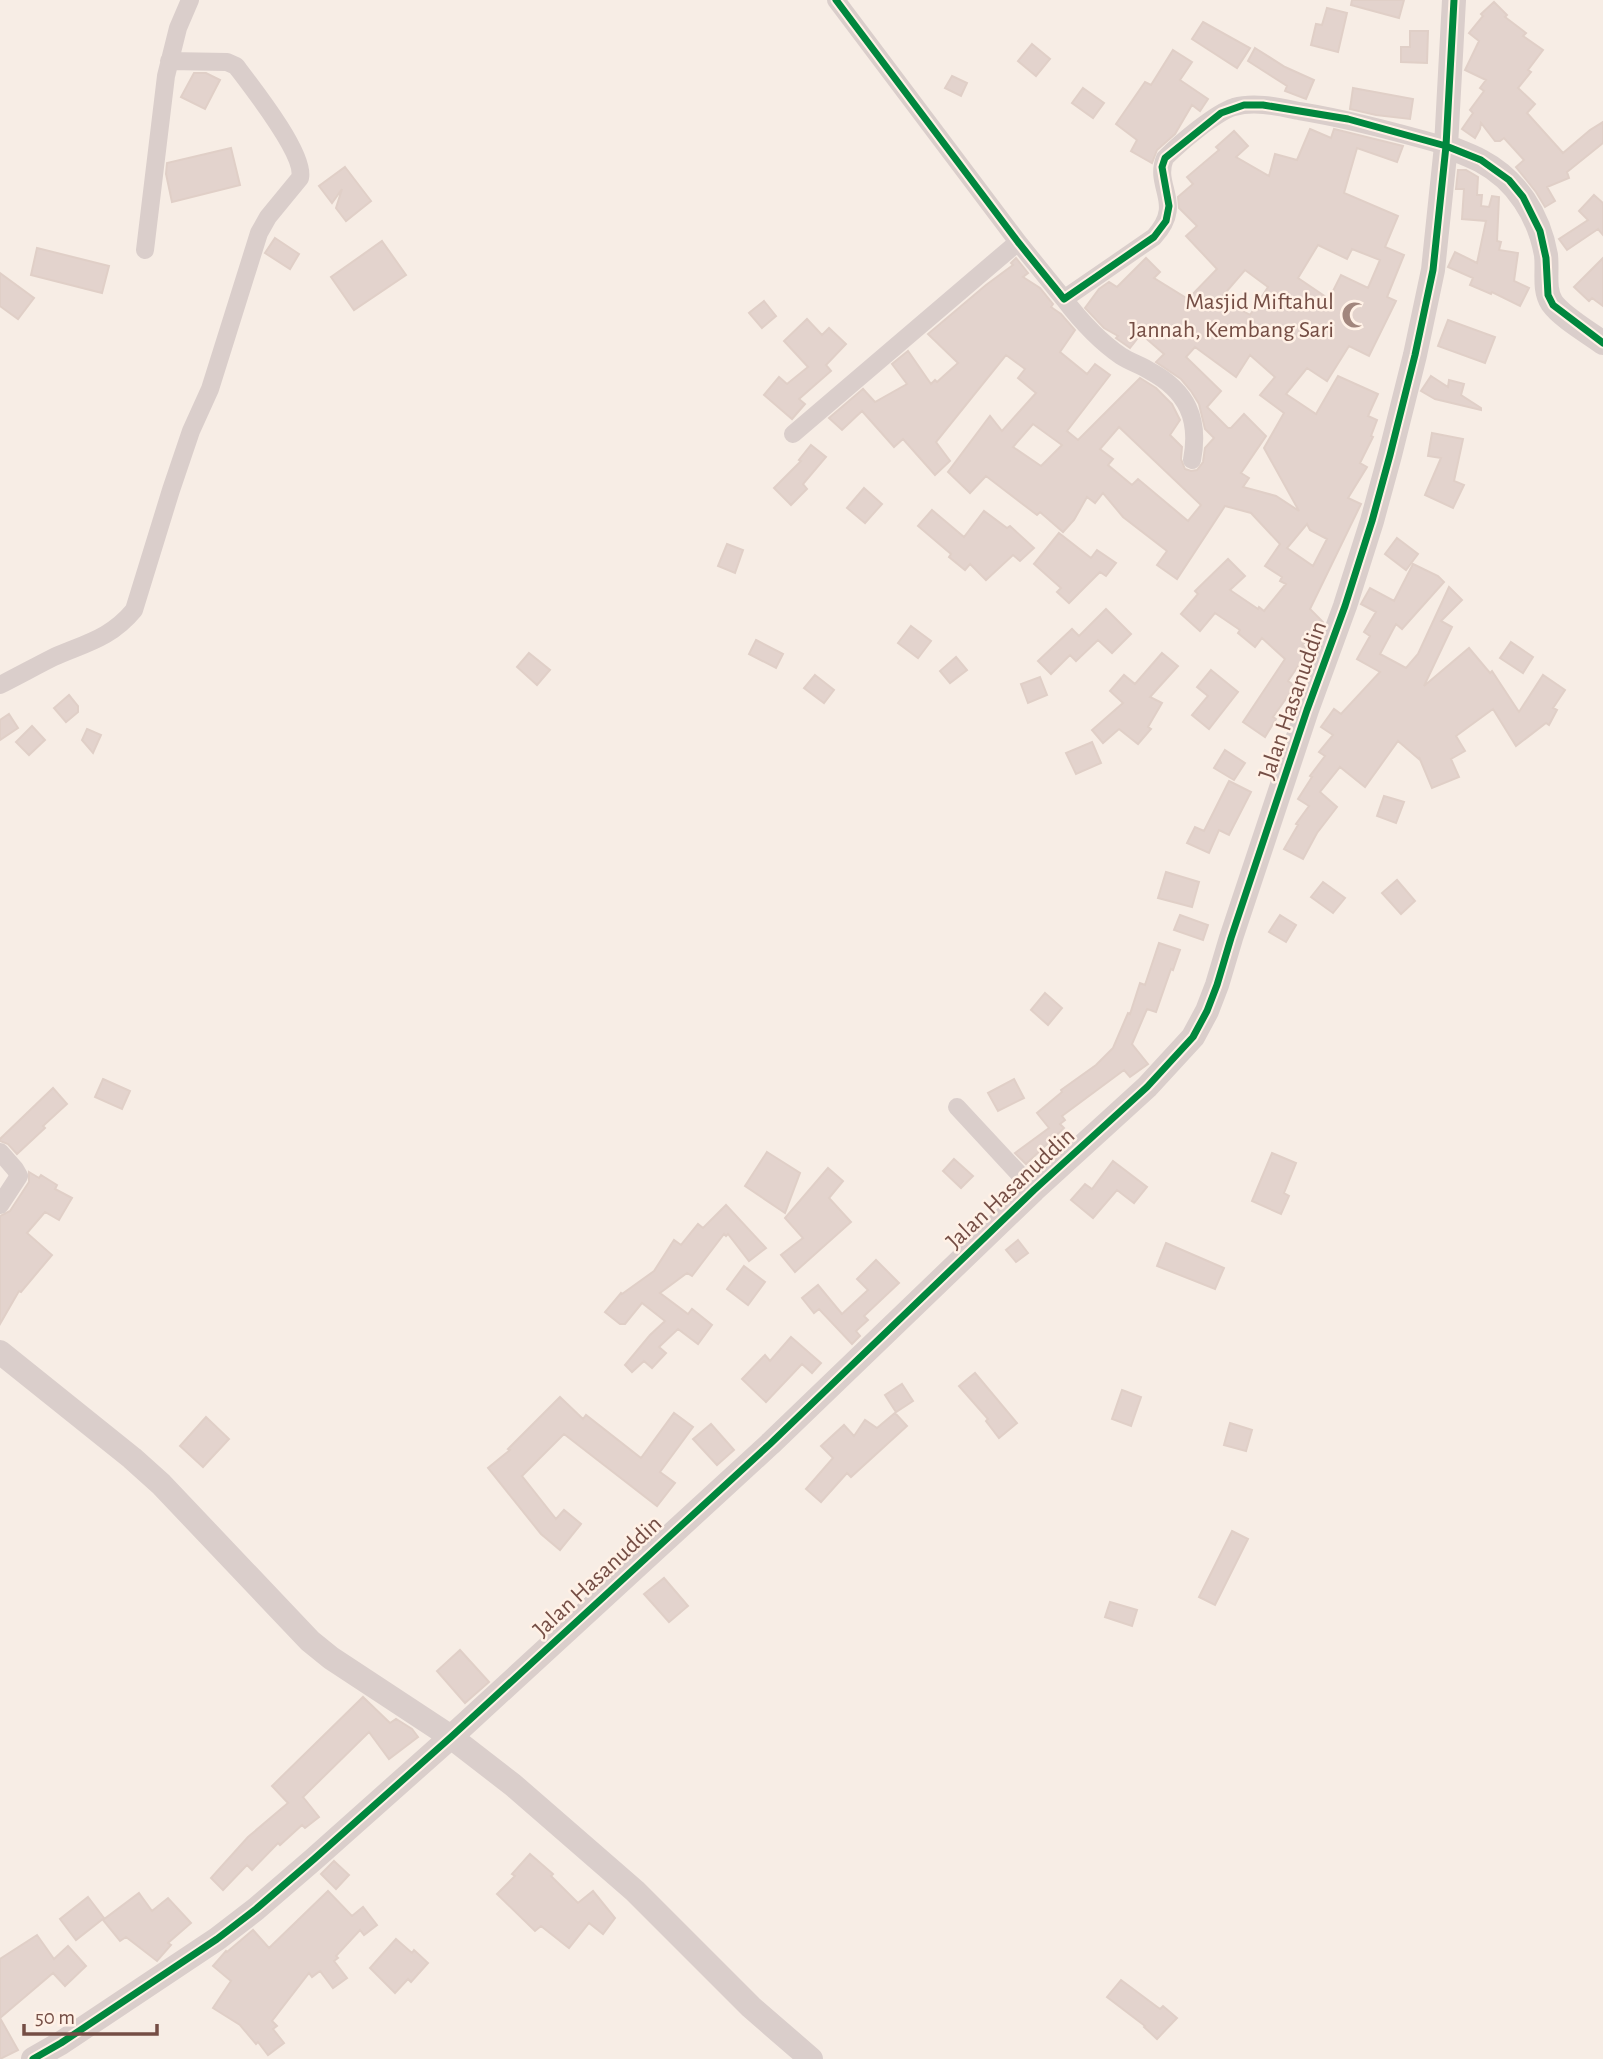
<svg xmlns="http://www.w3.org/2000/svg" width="1603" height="2059" viewBox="0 0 1603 2059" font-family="'Alegreya Sans',sans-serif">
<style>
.building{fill:#e3d3cd;stroke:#e0cfc7;stroke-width:2;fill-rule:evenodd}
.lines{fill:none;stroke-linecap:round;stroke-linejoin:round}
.street{stroke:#dacecb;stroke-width:18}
.secondary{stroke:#dacecb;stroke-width:24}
.cycleway-casing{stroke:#fff1e6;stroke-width:11}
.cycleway{stroke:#00873e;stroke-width:7}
.labels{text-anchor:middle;stroke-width:5;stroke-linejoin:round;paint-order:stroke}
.poi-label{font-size:24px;fill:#754e45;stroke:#fff1e6;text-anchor:end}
.street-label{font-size:24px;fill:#754e45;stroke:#fff1e6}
</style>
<rect width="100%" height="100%" fill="#f7ede5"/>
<path class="building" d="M1352,0H1404L1399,18L1351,5Z
M1494,2L1507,15L1505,17L1526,33L1523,36L1543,50L1528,70L1531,72L1518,88L1535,104L1527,113L1563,153L1590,130L1603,122V143L1567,172L1569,178L1547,187L1555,201L1545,207L1536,192L1516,167L1524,160L1504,138L1500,141H1495L1481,123L1480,129L1475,138L1462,129L1473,113L1470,110L1484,91L1480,88L1486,80L1465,70L1479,41L1469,33L1483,16L1481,14Z
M1327,8L1347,13L1338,52L1311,45L1316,24L1322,25Z
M1203,22L1250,48L1237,68L1192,39Z
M1410,31H1428L1427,63L1401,62V47H1410Z
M1032,44L1050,59L1036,76L1018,61Z
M1255,48L1285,67L1314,80L1306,99L1285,91L1287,86L1248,61Z
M1173,50L1192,62L1180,80L1208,99L1200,111L1192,105L1175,134L1157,150L1152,163L1131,151L1137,140L1116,124L1145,82L1151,85Z
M194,73H206L220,80L205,109L181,97Z
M952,76L967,83L961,96L945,88Z
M1083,88L1104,103L1093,118L1072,103Z
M1353,88L1413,99L1410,119L1376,115L1350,109Z
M1310,129L1331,138L1334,129L1403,146L1397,162L1357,148L1344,193L1398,216L1385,247L1404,255L1387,297L1396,301L1369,356L1349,346L1327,381L1307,368L1286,394L1316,414L1338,376L1378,394L1368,416L1377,420L1371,436L1373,437L1360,463L1367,467L1348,498L1361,504L1310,609L1323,622L1322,627L1302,645L1309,650L1288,681L1295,686L1273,717L1276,719L1265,737L1243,722L1285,659L1262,638L1255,647L1238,633L1240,630L1215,613L1200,631L1181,614L1198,594L1195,591L1228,559L1245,576L1230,590L1258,609L1259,607L1264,611L1286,584L1280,581L1282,577L1265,566L1280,544L1251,513L1225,506L1177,579L1157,565L1167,551L1123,517L1103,493L1095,503L1087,497L1074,520L1063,532L1040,512L1037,515L986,476L970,493L948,472L990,416L1002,431L1036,393L1018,378L1025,369L1006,355L936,442L950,461L935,475L903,439L894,447L862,411L842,430L829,418L863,389L875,402L907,384L892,364L908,351L931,384L935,380L937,382L958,363L928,334L986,285L1013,265L1011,263L1016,258L1028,273L1023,277L1040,288L1053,304L1051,307L1061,314L1075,330L1060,352L1087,374L1095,364L1110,375L1067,431L1078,440L1140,378L1156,388L1172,404L1180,420L1170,435L1182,447L1181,459L1185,469L1191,471L1197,470L1203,462L1205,448L1214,438L1205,429L1199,404L1191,391L1181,379L1156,362L1164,354L1141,334L1130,348L1116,338L1118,336L1104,328L1085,308L1099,289L1109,282L1117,287L1146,258L1160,272L1154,278L1188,299L1217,269L1186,236L1197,226L1179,208L1178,197L1193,184L1187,177L1219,150L1216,147L1234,131L1248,146L1236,157L1269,176L1275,154L1297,160ZM1318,245L1347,259L1352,249L1380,260L1368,288L1341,275L1329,299L1298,278ZM1245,270L1268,287L1250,315L1220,299ZM1195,347L1236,377L1250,355L1275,377L1260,395L1284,413L1264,448L1299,511L1276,496L1243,487L1249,478L1241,473L1266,436L1244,414L1231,428H1228L1207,407L1221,391L1186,357ZM1033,424L1062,445L1041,466L1013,447ZM1119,427L1201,505L1188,521L1138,479L1132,485L1108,465L1113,459L1100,449ZM1307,524L1310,530L1327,539L1313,566L1287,548Z
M231,148L240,185L172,202L166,174L167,163Z
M345,167L371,201L346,221L336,208L342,189L332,203L319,186Z
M1458,170H1466L1478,177L1477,195H1482L1481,206L1489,207L1492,196L1499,197L1497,241L1501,242L1499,250L1518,253L1514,281L1529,288L1520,306L1492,292L1491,294L1470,285L1473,278L1448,267L1455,252L1477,263L1486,221L1462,219L1464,189H1456Z
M1594,195L1603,203V235L1598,229L1567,250L1559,239L1588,220L1579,211Z
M275,238L299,254L290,269L265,253Z
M382,241L406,275L354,310L331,277Z
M37,248L109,266L102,293L31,275Z
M1603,258V306L1592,298L1589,301L1574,287Z
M0,273L34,298L18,319L0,306Z
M764,301L776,316L762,328L749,313Z
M807,319L822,335L829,328L846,344L826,365L831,371L799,399L805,404L792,419L764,395L779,377L787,384L808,367L784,341Z
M1448,320L1495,337L1485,363L1438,346Z
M1431,376L1448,387L1449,380L1464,384L1461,395L1481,408V410L1435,399L1421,391Z
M1432,433L1463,439L1454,481L1464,485L1453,508L1425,495L1441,458L1428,456Z
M811,445L826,457L803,484L807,489L791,505L774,488L801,461L799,460Z
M864,488L882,504L865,523L847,508Z
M932,510L964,537L984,511L1007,528L1010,526L1034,548L1020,561L1013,555L986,580L970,564L965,570L949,557L951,554L918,526Z
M1059,533L1091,558L1097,550L1116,563L1106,576L1100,572L1069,603L1057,592L1061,588L1034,564Z
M1397,538L1418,554L1406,570L1385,554Z
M727,544L743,550L735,573L718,566Z
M1413,564L1438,576L1444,582L1402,629L1396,624L1380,654L1406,668L1418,654L1449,587L1462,600L1441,621L1452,627L1424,686L1469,648L1490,673L1492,671L1519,712L1543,675L1565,690L1553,708L1557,710L1549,725L1546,723L1516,746L1493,709L1456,736L1465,751L1451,759L1459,777L1432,788L1419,757V759L1398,741L1365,787L1340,767L1320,792L1337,807L1317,833L1303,859L1284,849L1298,825L1296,824L1309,806L1298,799L1312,777L1310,776L1325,756L1319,752L1333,735L1321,727L1334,709L1341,714L1380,672L1357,659L1370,636L1364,632L1376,612L1361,604L1370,588L1394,601Z
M1106,609L1131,634L1112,653L1098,640L1076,661L1070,655L1051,674L1038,661L1072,629L1079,636Z
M911,626L931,641L918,658L898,643Z
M756,640L783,654L776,668L749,654Z
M1511,642L1533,657L1523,673L1500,658Z
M529,653L550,670L537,685L517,667Z
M1162,653L1178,666L1150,697L1162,703L1148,727L1151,729L1138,744L1119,729L1103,743L1092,730L1123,703L1110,691L1124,675L1135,684Z
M956,657L967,670L950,683L940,671Z
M1211,670L1238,692L1209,729L1192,715L1208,696L1197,687Z
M815,675L834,690L824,703L804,688Z
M1040,677L1047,695L1028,703L1021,684Z
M69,695L78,706V712L66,722L54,708Z
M9,714L18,728L0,740V720Z
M32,726L45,740L29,755L16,742Z
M87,729L101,735L93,753L82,740Z
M1092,742L1101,763L1076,774L1066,753Z
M1225,750L1245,763L1234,780L1214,768Z
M1229,781L1251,792L1229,835L1219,830L1209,853L1187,843L1195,827L1204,831Z
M1384,796L1404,802L1396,823L1377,816Z
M1166,872L1199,882L1192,907L1158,898Z
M1397,880L1415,901L1401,914L1382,893Z
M1323,882L1345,898L1333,913L1311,897Z
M1180,915L1208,925L1203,940L1174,930Z
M1280,915L1296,925L1286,942L1269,932Z
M1159,943L1180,950L1173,970L1171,969L1156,1012L1147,1009L1132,1044L1148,1064L1130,1077L1124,1070L1062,1116L1065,1120L1060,1124L1064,1128L1026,1164L1015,1153L1049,1128L1037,1113L1062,1092L1061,1090L1096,1065L1113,1048L1128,1013L1130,1014L1140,983L1145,985Z
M1045,993L1062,1008L1048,1025L1031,1010Z
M103,1079L130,1091L122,1109L95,1097Z
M1014,1079L1024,1098L998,1111L988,1093Z
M53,1088L67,1104L43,1126L45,1128L17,1154L8,1144L0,1141V1139Z
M767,1152L800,1173L785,1213L745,1186Z
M1272,1153L1296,1163L1284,1193L1289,1196L1281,1214L1252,1201Z
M954,1159L973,1176L961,1188L943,1171Z
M1113,1161L1147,1187L1134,1203L1117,1190L1093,1218L1071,1200L1085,1184L1092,1189Z
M828,1168L843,1181L829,1198L851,1222L795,1272L781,1255L803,1238L785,1218Z
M29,1172L39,1178L41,1175L57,1185L55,1189L72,1198L59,1220L45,1212L27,1233L52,1255L21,1292L19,1291L0,1324V1216L10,1211L29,1182Z
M726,1205L766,1248L749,1261L728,1234L726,1236L724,1234L692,1276L687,1273L660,1293L688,1314L692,1309L712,1325L698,1344L678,1329L659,1347L666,1353L652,1368L644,1361L632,1372L625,1365L650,1335L665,1321L642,1303L625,1324H620L605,1312L621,1293L622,1294L654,1271L674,1240L681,1245L698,1224L703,1228Z
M1018,1240L1028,1253L1016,1262L1006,1250Z
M1166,1243L1224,1268L1215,1289L1157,1266Z
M876,1260L899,1283L864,1316L868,1320L856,1331L860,1336L852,1344L819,1309L814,1313L802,1298L818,1285L842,1314L868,1290L857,1279Z
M744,1266L765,1282L748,1305L727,1289Z
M791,1337L821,1363L812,1373L802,1364L766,1402L742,1379L765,1355L770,1361Z
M975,1373L1017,1423L999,1438L986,1421L988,1419L959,1386Z
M902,1384L913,1401L896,1412L885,1395Z
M1122,1390L1141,1397L1131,1426L1112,1419Z
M560,1397L583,1419L586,1415L641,1458L674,1413L693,1427L660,1472L675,1483L657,1506L564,1434L522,1476L556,1519L564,1510L581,1524L560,1550L541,1534L488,1468L510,1450L508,1449Z
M895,1413L907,1426L851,1477L847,1473L821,1502L806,1489L833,1458L821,1446L844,1425L854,1436L865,1420L877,1428Z
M206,1417L229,1439L203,1467L180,1446Z
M1230,1423L1252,1430L1246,1451L1224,1445Z
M711,1424L734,1450L717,1465L693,1439Z
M1232,1531L1248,1539L1215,1605L1199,1597Z
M664,1578L688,1606L669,1622L644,1594Z
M1110,1602L1137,1610L1132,1626L1105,1617Z
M460,1650L489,1682L465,1703L437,1671Z
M363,1697L390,1723L396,1719L412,1729L418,1737L389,1759L369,1732L303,1797L319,1817L305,1828L302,1825L280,1845L278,1843L252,1870L247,1865L223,1890L211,1878L248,1837L288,1803L272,1786Z
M530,1854L553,1874L551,1876L578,1903L593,1891L615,1918L603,1934L589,1923L569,1948L541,1926L535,1931L497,1894L515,1876L512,1874Z
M334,1861L349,1875L336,1889L321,1874Z
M328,1891L352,1916L363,1907L377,1925L364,1935L360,1930L336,1956L338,1958L334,1961L347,1978L333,1988L320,1971L312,1977L309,1973L272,2021L277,2026L273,2029L284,2043L268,2055L258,2042L256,2044L240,2025L213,2008L231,1981L213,1966L226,1951L227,1952L253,1930L269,1948Z
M139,1893L152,1911L168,1898L191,1923L168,1943L171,1945L157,1961L126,1937L120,1941L103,1920Z
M88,1897L104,1918L76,1940L60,1919Z
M37,1935L54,1959L68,1946L86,1966L65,1986L53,1973L0,2018L18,2050L0,2059V1959Z
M396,1939L412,1953L414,1950L428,1963L411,1982L408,1979L395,1993L370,1968Z
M1121,1980L1160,2009L1163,2006L1177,2018L1157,2039L1144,2027L1145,2026L1107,1997Z"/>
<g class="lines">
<path class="street" d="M836,0L1018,242L1064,299L1154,237C1185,203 1153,187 1165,158C1180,143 1215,113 1234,107C1255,101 1279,107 1299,111C1349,119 1397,132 1446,146
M145,250L166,76L178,28L190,0
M1064,299C1080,320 1099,341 1121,356C1130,362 1141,365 1150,371C1187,391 1200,419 1192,460
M793,434L1018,242
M0,685C18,676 36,666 54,657C86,643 111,638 134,610L171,490L191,431L210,389L259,233L268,217L300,178C306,155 251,86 236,66L227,62L169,61
M957,1107L1034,1190
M0,1152L15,1169L19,1176L0,1205"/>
<path class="secondary" d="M1446,146C1458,151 1470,155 1481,161C1517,180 1539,216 1546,255C1548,271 1543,289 1552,303C1562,317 1588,332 1603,343
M0,1352L132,1458L161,1484L310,1641L331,1658L451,1737L513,1785L635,1891L751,2007L811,2059
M33,2059L61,2043L217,1939L256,1909L314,1859L451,1737L770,1444L1034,1190L1147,1087L1193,1037L1207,1011L1217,985L1231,938L1307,710L1345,606L1372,521L1390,455L1415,355L1433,270L1446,146L1454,0"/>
<g class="cycleway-casing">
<path id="cycleway" d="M836,0L1018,242L1064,299L1154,237L1166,221L1169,206L1162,167L1165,158L1221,113L1244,105H1263L1348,119L1446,146L1481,160L1509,180L1523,197L1540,231L1546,258L1548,295L1553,305L1603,343
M33,2059L61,2043L217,1939L256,1909L314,1859L451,1737L770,1444L1034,1190L1147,1087L1193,1037L1207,1011L1217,985L1231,938L1307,710L1345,606L1372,521L1390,455L1415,355L1433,270L1446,146L1454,0"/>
</g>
<use href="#cycleway" class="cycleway"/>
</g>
<defs>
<g id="mosque-bare" transform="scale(2.1)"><path d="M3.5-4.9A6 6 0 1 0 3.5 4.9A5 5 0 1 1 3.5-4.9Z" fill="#a2867d" stroke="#fff1e6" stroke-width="2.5" paint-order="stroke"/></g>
</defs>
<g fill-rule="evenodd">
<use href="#mosque-bare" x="1355" y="315"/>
</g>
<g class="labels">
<g class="poi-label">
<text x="1334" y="309">Masjid Miftahul<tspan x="1334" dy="28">Jannah, Kembang Sari</tspan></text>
</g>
<g class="street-label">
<text transform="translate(1292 700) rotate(-71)" y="8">Jalan Hasanuddin</text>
<text transform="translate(1010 1188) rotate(-43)" y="8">Jalan Hasanuddin</text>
<text transform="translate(597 1576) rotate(-43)" y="8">Jalan Hasanuddin</text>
</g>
</g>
<path d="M24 2024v10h133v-10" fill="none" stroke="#754e45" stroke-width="3.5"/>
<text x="35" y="2024" font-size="21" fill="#754e45" stroke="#fff1e6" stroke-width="5" paint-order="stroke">50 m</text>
</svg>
